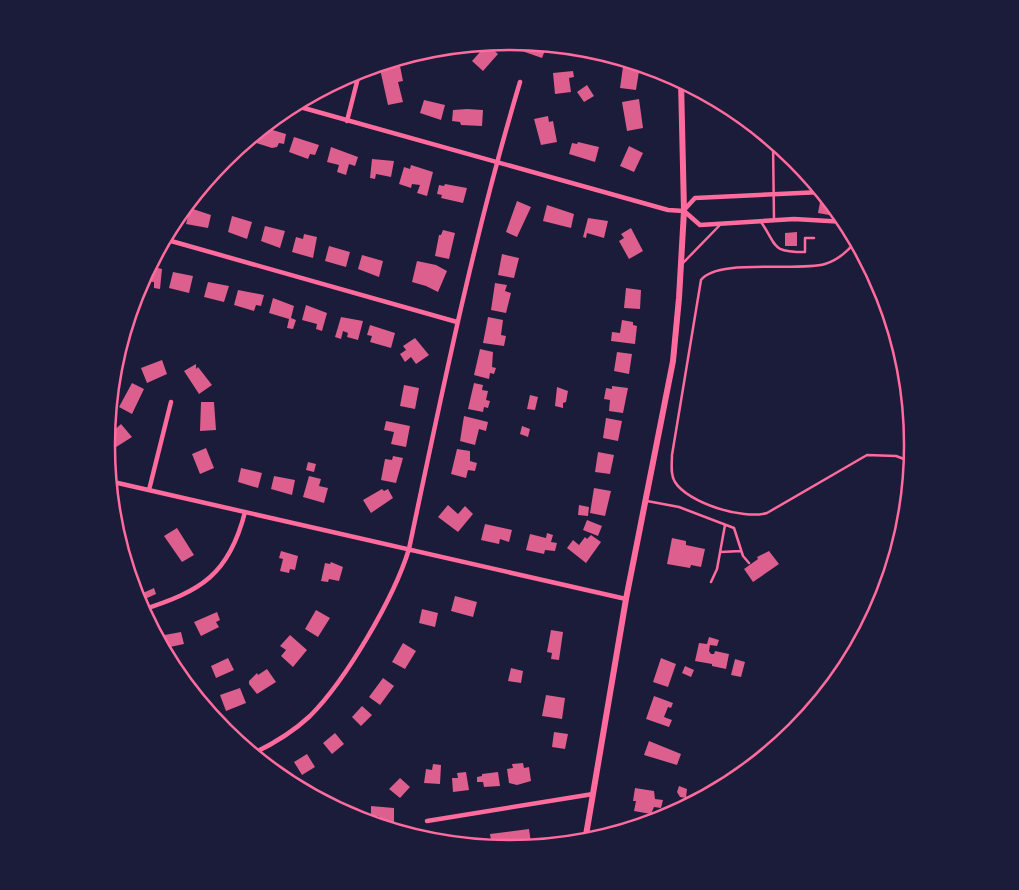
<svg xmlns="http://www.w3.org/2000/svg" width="1019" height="890" viewBox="0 0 1019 890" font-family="'PT Sans Narrow',sans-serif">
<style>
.building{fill:#dd5f8e}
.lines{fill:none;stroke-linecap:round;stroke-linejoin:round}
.service{stroke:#ff6b9d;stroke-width:2.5}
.minor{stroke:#ff6b9d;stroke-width:4.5}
.secondary{stroke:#ff6b9d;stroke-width:6}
.rim{fill:none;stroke:#ff6b9d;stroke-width:2.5}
</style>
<rect width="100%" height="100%" fill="#1b1b3a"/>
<path class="building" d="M525,43L547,45L542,58L522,51Z
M487,44L498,54L483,71L472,61Z
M629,63L640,65L636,90L620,88L623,67L629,68Z
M400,66L403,81L398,82L403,102L388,105L380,69Z
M573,71L574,77L569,78L571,92L555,94L553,73Z
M587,85L594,96L584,102L577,92Z
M639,99L643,128L627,131L622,102Z
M424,100L445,105L441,120L420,113Z
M467,109L483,110L482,126L461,125L460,122L452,121L453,110Z
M548,116L549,122L553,121L557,142L541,145L534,119Z
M266,128L286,134L284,144L279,143L277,147L272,148L253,142L255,134L262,129Z
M294,137L319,145L315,155L310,154L308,159L289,152Z
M578,142L599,147L595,162L569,154L572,143L577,144Z
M629,146L643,153L634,172L620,166Z
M331,147L358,157L355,166L349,164L346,175L337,172L339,165L327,162Z
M372,159L394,161L391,177L376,174L375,179L370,178Z
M411,165L433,172L427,196L417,193L420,185L412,184L411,188L399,184L404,167L410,169Z
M445,184L467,188L463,203L441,198L442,195L437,194L439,185L444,186Z
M517,201L531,207L517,237L506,232Z
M820,202L831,204L829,215L818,213Z
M547,205L574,214L571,228L543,221Z
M190,208L211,215L208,228L186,224Z
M232,216L252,222L247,239L228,232Z
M588,218L608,221L604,238L587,233L586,238L583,237Z
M265,226L285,231L280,248L261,241Z
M631,228L643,251L629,259L619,241L624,238L621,234Z
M443,230L455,233L449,259L435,256L439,235H441Z
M797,232V246H785V233Z
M304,234L317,237L313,258L292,252L296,237L303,239Z
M329,246L350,252L346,267L325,261Z
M502,254L519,258L514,278L498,275Z
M362,255L383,261L379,277L358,269Z
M417,261L436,265L447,271L438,292L426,286L412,282Z
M150,266L162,269L160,289L154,288V282L142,281Z
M173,272L193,276L189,293L169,288Z
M208,282L229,286L224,302L204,297Z
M495,283L507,285L505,291L511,293L506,313L491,310Z
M626,288L641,290L640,309L624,308Z
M238,290L264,295L261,306L256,305L254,311L234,305Z
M273,298L294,306L291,318L296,320L293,329L287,328L289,319L269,313Z
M306,305L327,313L322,331L316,329L317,324L302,320Z
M341,317L363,321L358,340L347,337L348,333L343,331L341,339L335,337Z
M488,317L503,320L501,335L506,336L504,346L483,343Z
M622,320L633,322V325L637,326L635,344L611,341L612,332L620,333Z
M370,325L395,333L391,348L370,342L372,336L367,335Z
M415,338L429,355L416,364L411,357L405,362L400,354L406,350L403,346Z
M480,349L493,352L492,367L496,368L494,374L490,373L489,379L474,375Z
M617,352L632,354L629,374L614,371Z
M162,360L167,374L147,383L141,368Z
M196,364V369L198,367L212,385L199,394L184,371Z
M132,383L144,389L132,414L119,407Z
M474,383L483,385L482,390L488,391L486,400L490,401L488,408L484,407L483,412L468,409Z
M404,385L419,388L415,409L400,406Z
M612,386L628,388L623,413L609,411L610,400L604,399L606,388L612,389Z
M557,387L568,391L566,402L563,403V408L555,406Z
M530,395L538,397L535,410L527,409Z
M201,402H214L216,430L200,431Z
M464,416L488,422L486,431L479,429L475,445L460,441Z
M606,418L622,421L618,441L603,438Z
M386,421L410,426L406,447L391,444L394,432L384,430Z
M121,424L132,437L113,449L109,444L106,447L107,437Z
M522,426L530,429L528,437L520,434Z
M206,448L214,468L200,474L192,454Z
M457,449L470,451V461L477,463L475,471L468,470L466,478L451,474Z
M598,452L614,455L610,474L595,472Z
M393,456L403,458L396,483L381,480L385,459L392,460Z
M308,462L316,464L314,472L306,470Z
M241,468L262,473L258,488L238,482Z
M274,476L295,480L292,495L271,489Z
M309,476L321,479L319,486L328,488L324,503L303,497Z
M594,488L611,491L605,516L590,513Z
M382,489L384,491L388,489L393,498L371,513L363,500Z
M448,505L458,514L465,506L473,514L458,532L438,517Z
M579,505L589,507L588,516L578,515Z
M587,520L602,526L598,536L583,530Z
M485,524L512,530L509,542L500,539L499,544L481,540Z
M177,528L194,555L182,562L164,536Z
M116,533L124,536L122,540L127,542L122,552Z
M547,533L553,535L551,542L557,543L555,551L545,550L544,554L526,550L530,534L546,538Z
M591,535L601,542L586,563L567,548L573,540L579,545L585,537L587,539Z
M672,538L686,541V545L705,549L701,567L691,565L690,568L667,564Z
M281,551L298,556L295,570L290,569L289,573L280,571L283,559L279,558Z
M769,551L779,564L753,582L744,569L758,559L757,557Z
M331,562L343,567L339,581L329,579L328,582L321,581L325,563L330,564Z
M154,588L156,594L145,599L143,593Z
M455,596L477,602L473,617L451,611Z
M422,609L438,613L435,627L419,623Z
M316,610L330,618L318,637L305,629Z
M217,612L220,620L216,622L219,627L201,636L194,622Z
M551,630L563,632L559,660L551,659L552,653L547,652Z
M181,632L184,644L170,647L171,650L164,651L159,636Z
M290,635L307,650L293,667L281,656L286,650L280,646Z
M709,637L719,640L717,646L710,645L709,651L711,654H714L715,651L729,654L726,669L712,666V664L695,661L699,643L707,644Z
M403,643L416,651L405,669L392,662Z
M228,658L234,670L216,678L211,666Z
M661,658L676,664L668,687L653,682Z
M735,659L745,662L741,677L731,675Z
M685,666L694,670L691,677L682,673Z
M511,668L523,671L521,683L508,681Z
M267,669L276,682L257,694L249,684V681L257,673L258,675Z
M383,678L394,686L380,705L369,697Z
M240,688L246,703L226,711L220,695Z
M546,695L565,698L562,719L542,716Z
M654,696L673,703L671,708L668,707L664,717L672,720L669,727L646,719Z
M362,706L372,715L361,726L352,717Z
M554,732L568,734L565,749L552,747Z
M335,733L344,744L332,754L323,743Z
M649,741L681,754L677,765L644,755Z
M307,754L315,767L302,775L294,762Z
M523,763L524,768L529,767L531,781L517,785L509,783L507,769L513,768L512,764Z
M433,764L441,765L440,784L424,783L426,769L432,770Z
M466,772L469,790L453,792L452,778H458L457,773Z
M498,772L500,786L484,787L483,782H477V777L482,776V774Z
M400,778L410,787L400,798L389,789Z
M679,786L687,789L686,798L680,797L677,792Z
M635,788L654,791L655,799L663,800L661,808L654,807L651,814L634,811L636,801H633Z
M371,806L394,808V824H380L379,816L371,817Z
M529,829L531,843L492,847L490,834Z"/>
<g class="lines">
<path class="service" d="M773,142L774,220
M761,222C778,246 770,252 805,252V238H814
M856,241C848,251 838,260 825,264C797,272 717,258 701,280L672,455C672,464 670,474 675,482C688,503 743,520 767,513L867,455L896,456L912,462
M683,263L719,226
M647,501L679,507L734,528L743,556L749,563
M721,552L741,551
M711,582L717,569L725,525"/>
<path class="minor" d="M293,105L668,210L684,211L700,225L794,219L846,222
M347,121L360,70
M684,210L695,198L822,192
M164,239L457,322
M109,481L626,599
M149,490L171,402
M142,610C201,591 229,575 245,512
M252,754C273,744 293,732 310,716C346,680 394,598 409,549C442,392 474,235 520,82
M427,821L593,794"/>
<path class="secondary" d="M585,841L626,599L673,361L679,298L684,211L681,81"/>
</g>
<path d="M0 0H1019V890H0ZM509 50H510A394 394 0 0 1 904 444V446A394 394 0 0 1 510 840H509A394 394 0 0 1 115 446V444A394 394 0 0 1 509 50Z" fill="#1b1b3a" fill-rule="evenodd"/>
<path class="rim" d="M509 50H510A394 394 0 0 1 904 444V446A394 394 0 0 1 510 840H509A394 394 0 0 1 115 446V444A394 394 0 0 1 509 50Z"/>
</svg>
